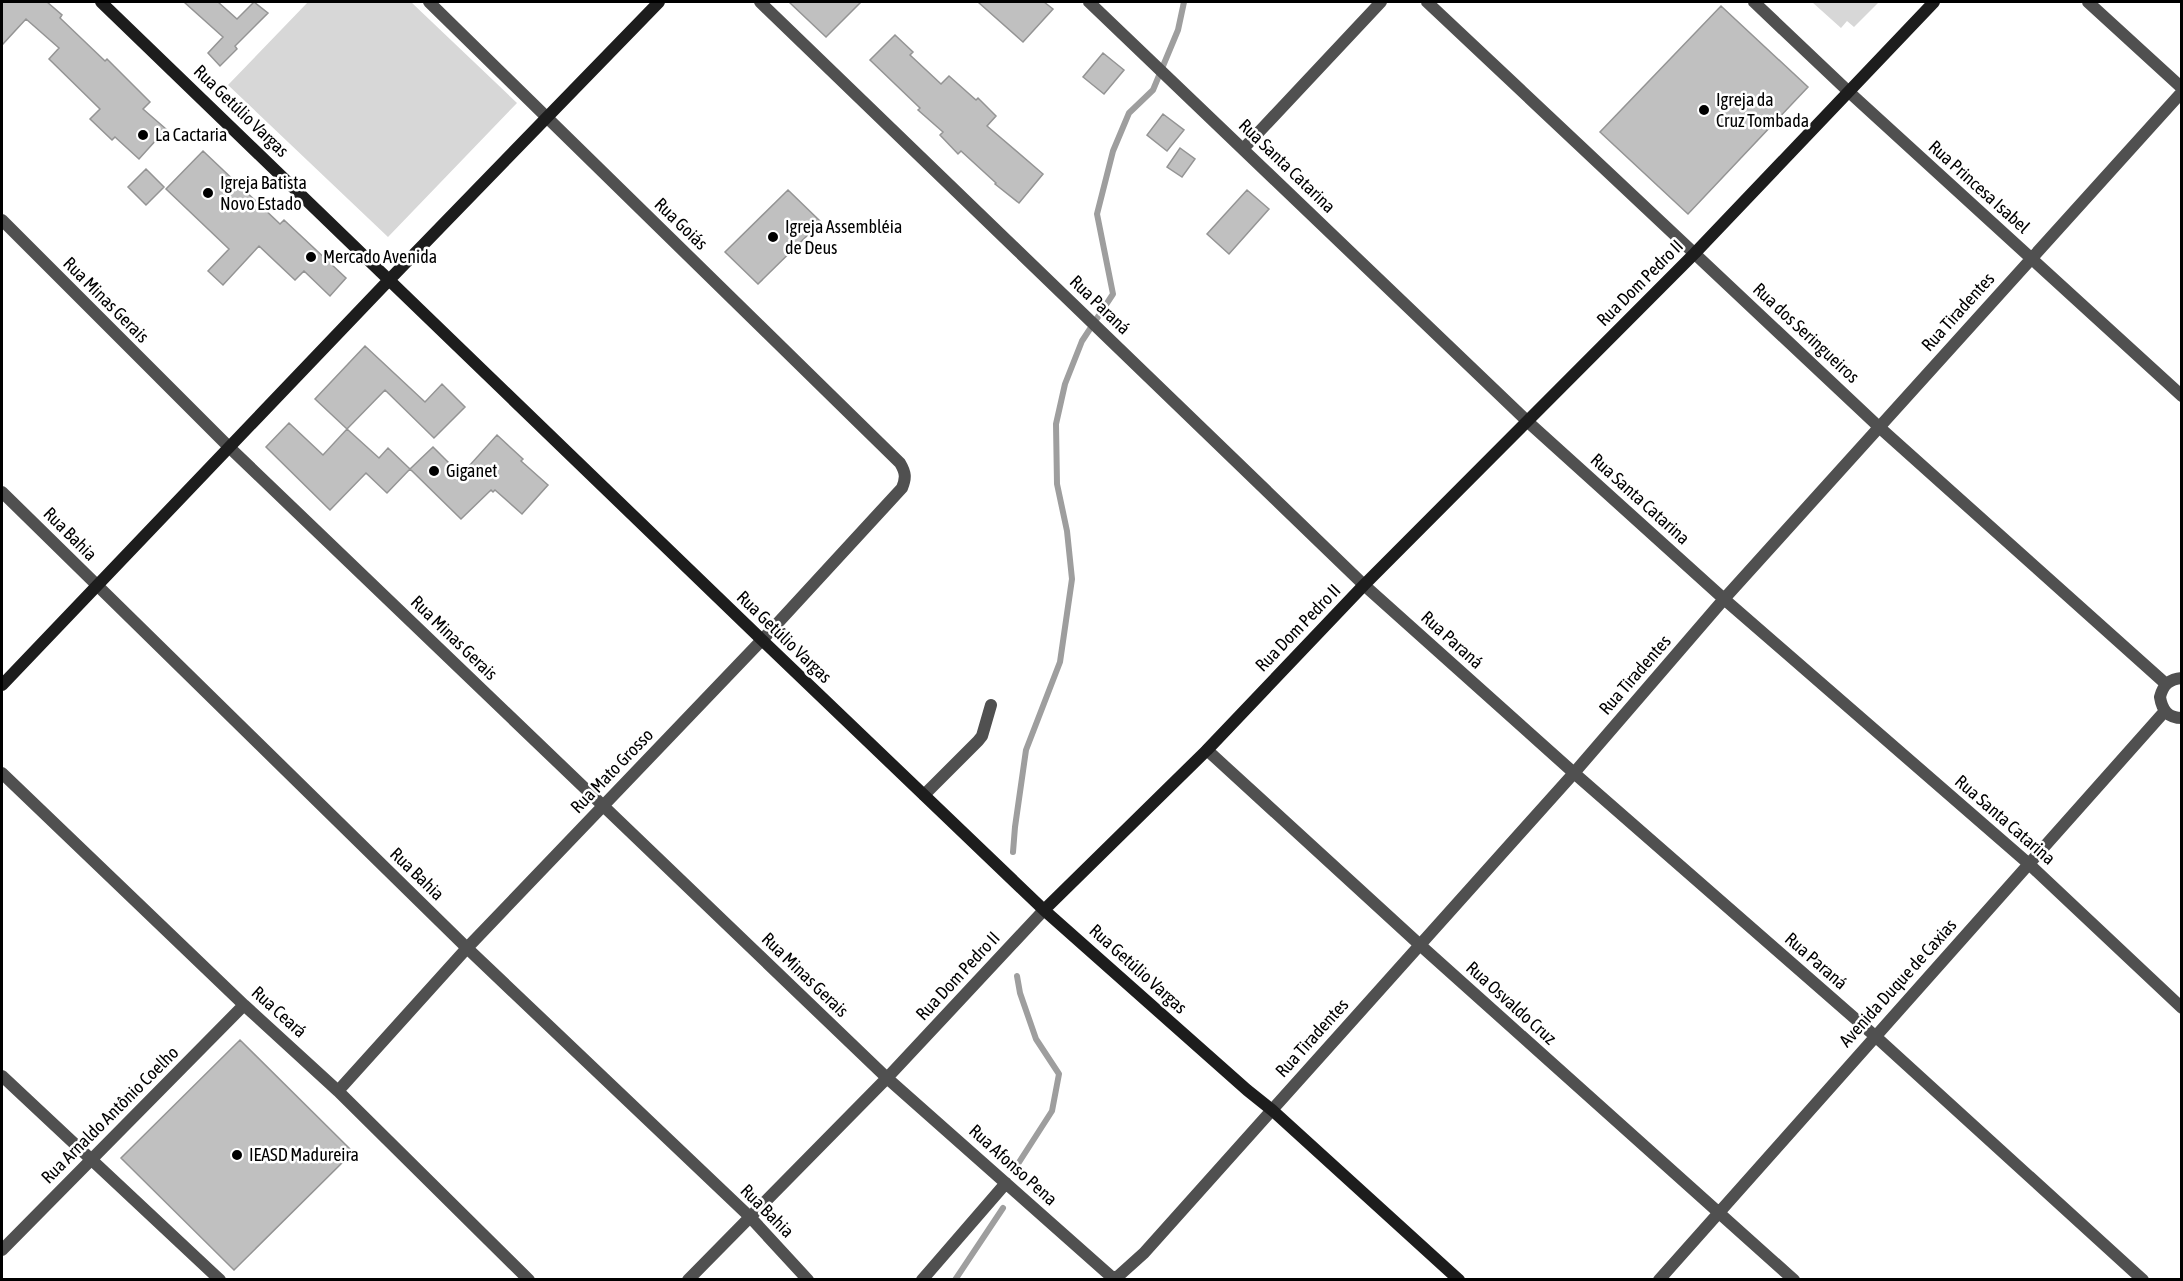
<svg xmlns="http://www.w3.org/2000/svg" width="2183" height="1281" viewBox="0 0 2183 1281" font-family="'Asap Condensed',sans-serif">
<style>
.green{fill:#d7d7d7}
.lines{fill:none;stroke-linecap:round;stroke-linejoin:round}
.stream{stroke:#9e9e9e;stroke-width:6}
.building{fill:#c0c0c0;stroke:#949494;stroke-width:1.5}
.street{stroke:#505050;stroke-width:12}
.secondary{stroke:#1d1d1d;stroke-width:12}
.poi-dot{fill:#000;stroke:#fff;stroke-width:2}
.labels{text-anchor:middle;stroke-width:5;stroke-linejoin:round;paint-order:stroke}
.poi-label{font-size:18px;fill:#000;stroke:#fff;text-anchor:start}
.street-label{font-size:18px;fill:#000;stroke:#fff}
</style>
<rect width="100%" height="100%" fill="#fff"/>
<path class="green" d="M308,2H411L517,103L388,237L228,85Z
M1812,2H1879L1854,27L1847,21L1841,28Z"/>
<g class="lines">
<path class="stream" d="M1013,852L1015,827L1026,750L1060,662L1072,579L1067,531L1057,484L1056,424L1065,384L1082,341L1113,294L1097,214L1113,151L1129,113L1153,90L1178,30L1184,2
M1016,1167L1052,1111L1059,1074L1036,1039L1020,993L1017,976
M955,1280L1003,1208"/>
</g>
<path class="building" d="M2,2H47L62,15L60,18L105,61L107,59L150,102L143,109L166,129L139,159L115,137L112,140L90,119L100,109L49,59L59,48L26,19L2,45Z
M184,2H218L237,19L254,2L268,13L235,46L237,49L220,66L208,53L223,37Z
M789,2H861L826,37Z
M978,2H1044L1053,9L1023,42Z
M1721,6L1808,87L1688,214L1600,132Z
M895,35L913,52L910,55L941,84L949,76L976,100L978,98L996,116L987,126L1043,174L1019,203L995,184L996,183L961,151L958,154L940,135L943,132L918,110L920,108L870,60Z
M1103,53L1124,70L1104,94L1083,77Z
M1163,114L1184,130L1167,151L1147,135Z
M1180,148L1195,159L1182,177L1167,167Z
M203,151L280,224L284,220L346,278L330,296L304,271L295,280L259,246L223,285L208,271L229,249L166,189Z
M146,169L164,187L146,205L128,187Z
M788,190L821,222L758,284L725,252Z
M1247,190L1269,209L1229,254L1207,234Z
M365,346L425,402L442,384L465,407L434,438L385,390L347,429L315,399Z
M289,423L323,455L347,429L379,458L388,448L410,469L387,493L366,473L330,510L266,447Z
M497,435L523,459L521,461L548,485L522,514L495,490L493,492L491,490L461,519L410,469L433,447L461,475Z
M240,1040L353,1152L234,1270L121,1158Z"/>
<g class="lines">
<path class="street" d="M760,2L1364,585L1574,773L1875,1036L2143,1280
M1089,2L1528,422L1724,599L2029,864L2182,1008
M1427,2L1879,427L2166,684
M1754,2L1849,92L2182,396
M2088,2L2182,88
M1243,149L1381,2
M2,220L230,448L887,1078L1115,1280
M2,492L467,948L750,1217L808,1280
M2182,678C2169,679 2163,685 2160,697C2162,710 2168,718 2182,718
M1207,750L1420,945L1794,1280
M2,773L244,1005L338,1091L529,1280
M924,795L978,741L982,736L991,705
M2,1076L220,1280
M338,1091L467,948L762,640L902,488C906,478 906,473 900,463L429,2
M2,1250L244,1005
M688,1280L887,1078L1044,910
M922,1280L1006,1183
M1114,1280L1144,1253L1574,773L1724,599L2182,92
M1659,1280L2165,711"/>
<path class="secondary" d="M101,2L762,640L1044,910L1247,1090L1272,1110L1459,1280
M2,685L389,280L659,2
M1044,910L1207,750L1364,585L1695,253L1934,2"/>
</g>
<g class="poi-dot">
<circle cx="1704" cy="110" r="6"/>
<circle cx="143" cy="135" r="6"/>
<circle cx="208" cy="193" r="6"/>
<circle cx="773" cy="237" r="6"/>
<circle cx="311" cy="257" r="6"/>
<circle cx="434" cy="471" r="6"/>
<circle cx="237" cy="1155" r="6"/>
</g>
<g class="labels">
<g class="poi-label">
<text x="1716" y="106">Igreja da<tspan x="1716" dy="21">Cruz Tombada</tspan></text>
<text x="155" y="141">La Cactaria</text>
<text x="220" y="189">Igreja Batista<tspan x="220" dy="21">Novo Estado</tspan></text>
<text x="785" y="233">Igreja Assembléia<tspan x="785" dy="21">de Deus</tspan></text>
<text x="323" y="263">Mercado Avenida</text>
<text x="446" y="477">Giganet</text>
<text x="249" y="1161">IEASD Madureira</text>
</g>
<g class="street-label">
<text transform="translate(241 111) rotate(44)" y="6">Rua Getúlio Vargas</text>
<text transform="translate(1287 166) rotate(44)" y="6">Rua Santa Catarina</text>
<text transform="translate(1979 187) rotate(42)" y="6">Rua Princesa Isabel</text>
<text transform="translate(681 224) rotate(44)" y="6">Rua Goiás</text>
<text transform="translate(1640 283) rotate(-45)" y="6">Rua Dom Pedro II</text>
<text transform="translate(106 300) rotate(45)" y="6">Rua Minas Gerais</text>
<text transform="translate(1100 305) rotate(44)" y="6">Rua Paraná</text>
<text transform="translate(1958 312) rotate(-48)" y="6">Rua Tiradentes</text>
<text transform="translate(1806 333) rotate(43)" y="6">Rua dos Seringueiros</text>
<text transform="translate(1640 499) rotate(42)" y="6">Rua Santa Catarina</text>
<text transform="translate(70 534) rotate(45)" y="6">Rua Bahia</text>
<text transform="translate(1298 628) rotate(-46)" y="6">Rua Dom Pedro II</text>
<text transform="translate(784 637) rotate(44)" y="6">Rua Getúlio Vargas</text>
<text transform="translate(454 638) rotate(44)" y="6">Rua Minas Gerais</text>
<text transform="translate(1452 640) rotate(42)" y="6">Rua Paraná</text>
<text transform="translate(1635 675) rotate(-49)" y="6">Rua Tiradentes</text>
<text transform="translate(612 771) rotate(-46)" y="6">Rua Mato Grosso</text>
<text transform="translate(2005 820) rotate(41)" y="6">Rua Santa Catarina</text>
<text transform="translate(417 874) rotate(44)" y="6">Rua Bahia</text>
<text transform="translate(1816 961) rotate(41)" y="6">Rua Paraná</text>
<text transform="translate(1138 969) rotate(42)" y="6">Rua Getúlio Vargas</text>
<text transform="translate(805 975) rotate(44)" y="6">Rua Minas Gerais</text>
<text transform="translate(958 976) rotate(-47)" y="6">Rua Dom Pedro II</text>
<text transform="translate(1898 983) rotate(-48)" y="6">Avenida Duque de Caxias</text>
<text transform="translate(1511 1003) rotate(42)" y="6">Rua Osvaldo Cruz</text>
<text transform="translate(279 1012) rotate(42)" y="6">Rua Ceará</text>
<text transform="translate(1312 1038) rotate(-48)" y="6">Rua Tiradentes</text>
<text transform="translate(110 1115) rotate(-45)" y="6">Rua Arnaldo Antônio Coelho</text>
<text transform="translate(1013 1165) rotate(42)" y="6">Rua Afonso Pena</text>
<text transform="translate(767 1211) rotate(45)" y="6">Rua Bahia</text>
</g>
</g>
<rect width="2183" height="1281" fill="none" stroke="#000000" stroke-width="6"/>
</svg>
